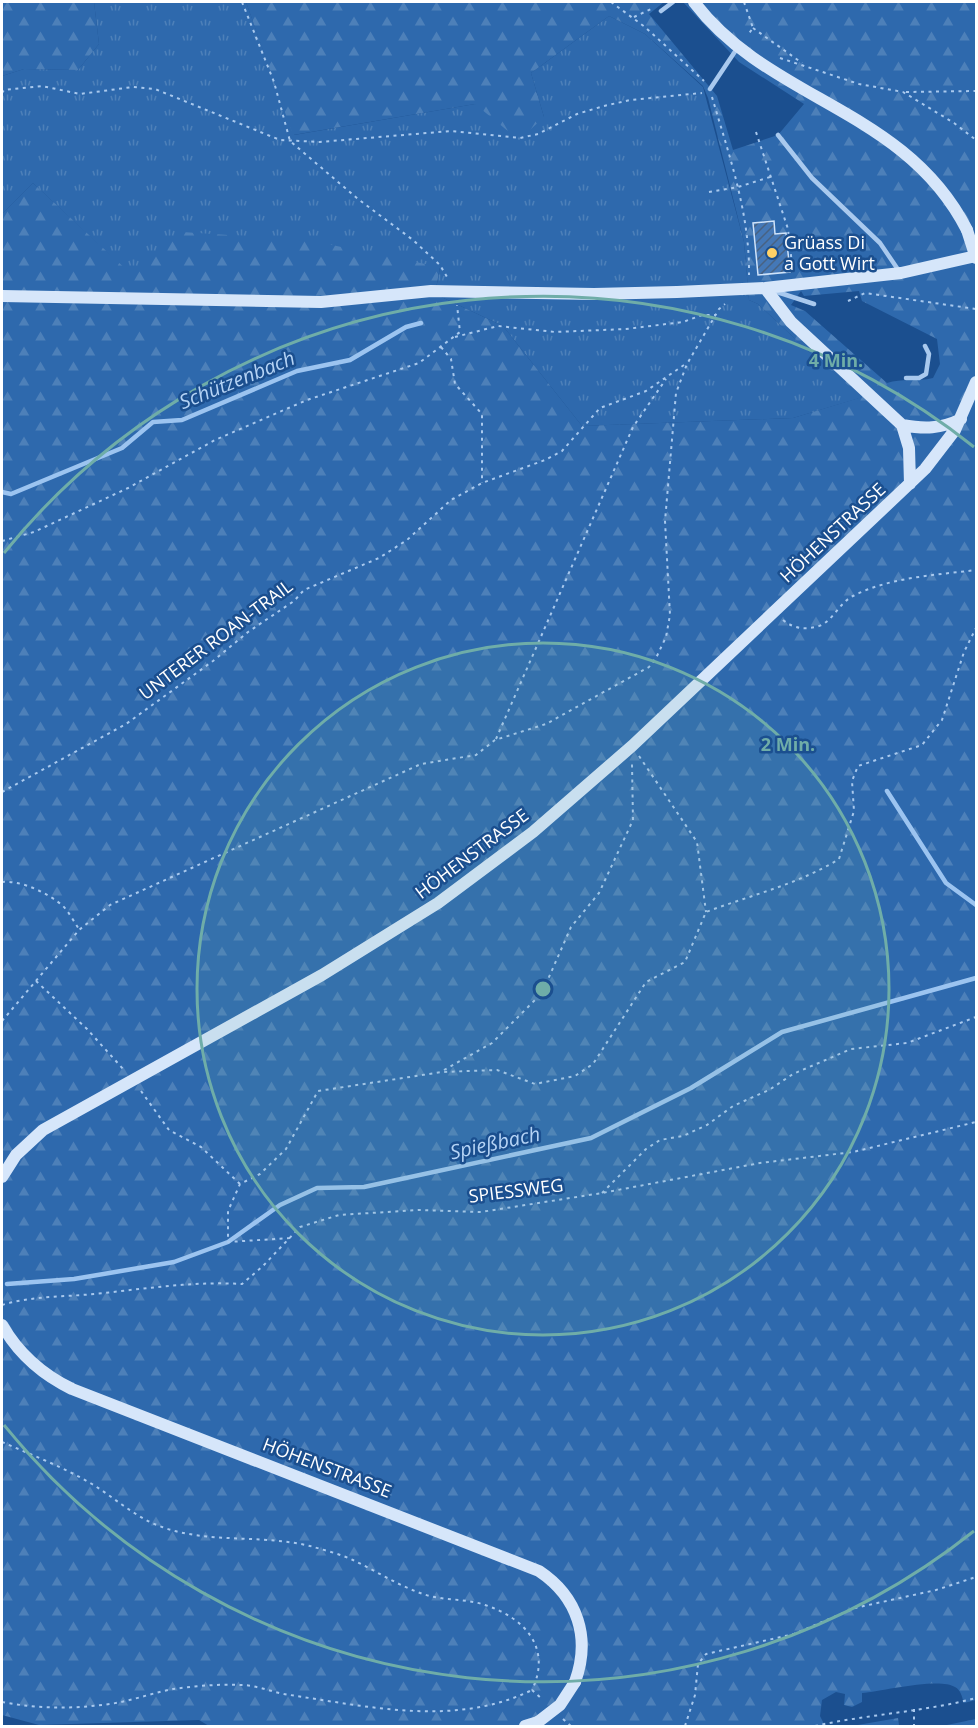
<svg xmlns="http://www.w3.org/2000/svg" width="978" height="1728" viewBox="0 0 978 1728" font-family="'Open Sans',sans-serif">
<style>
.grass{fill:url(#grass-tufts)}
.forest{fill:url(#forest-firs);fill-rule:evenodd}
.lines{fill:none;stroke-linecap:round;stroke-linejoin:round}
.stream{stroke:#9cc4f0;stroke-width:4.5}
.building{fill:url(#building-hatch);stroke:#cfe3fa;stroke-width:1.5}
.path{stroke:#a9c9ee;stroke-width:2;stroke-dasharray:3 4.5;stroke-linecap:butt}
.lane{stroke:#a9c9ee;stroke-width:4.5}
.secondary{stroke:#d6e6fa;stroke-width:12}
.secondary-bridge{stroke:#d6e6fa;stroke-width:12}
.ring{fill:none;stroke:#6fada8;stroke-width:3}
.poi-dot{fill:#ffd166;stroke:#1b4f8f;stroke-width:2}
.labels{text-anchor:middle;stroke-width:5;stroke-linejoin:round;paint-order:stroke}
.poi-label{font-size:18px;fill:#fff;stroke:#1b4f8f;text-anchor:start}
.street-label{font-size:18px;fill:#fff;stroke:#1b4f8f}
.water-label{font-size:20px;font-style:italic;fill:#b5d3f5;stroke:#1b4f8f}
.centre{fill:#6fada8;stroke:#1b4f8f;stroke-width:3}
.ring-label{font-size:18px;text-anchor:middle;font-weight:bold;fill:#6fada8;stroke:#1b4f8f;stroke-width:5;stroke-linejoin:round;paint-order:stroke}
</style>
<defs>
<pattern id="grass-tufts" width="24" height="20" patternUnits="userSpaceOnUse" patternTransform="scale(1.5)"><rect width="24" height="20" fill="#2e69ad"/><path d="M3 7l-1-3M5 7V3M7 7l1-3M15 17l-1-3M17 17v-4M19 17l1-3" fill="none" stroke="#4d80b9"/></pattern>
<pattern id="forest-firs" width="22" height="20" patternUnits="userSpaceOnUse" patternTransform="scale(1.5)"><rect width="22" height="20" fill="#2e69ad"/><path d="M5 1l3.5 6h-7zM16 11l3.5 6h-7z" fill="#4d80b9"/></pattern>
<pattern id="building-hatch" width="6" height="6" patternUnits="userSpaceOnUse" patternTransform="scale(1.5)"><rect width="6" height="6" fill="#4478b7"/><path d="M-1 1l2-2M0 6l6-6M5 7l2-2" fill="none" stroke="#486282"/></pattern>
</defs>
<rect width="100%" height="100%" fill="#1b4f8f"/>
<path class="grass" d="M94,2H246L294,135L475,104L544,117L531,73L609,16L645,34L703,87L744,242L749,300L758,304L808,351L863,397L793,418L582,426L503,326L435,294L440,268L130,274L33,183L2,214V76L24,69L78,70L99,44Z"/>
<path class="forest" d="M2,2H94L99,44L78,70L24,69L2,76Z
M246,2H664L649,14L717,96L733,150L778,135L804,104L739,62L683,2H976V1700L964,1703C962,1697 961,1690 955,1687C940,1677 882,1691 862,1693V1702L852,1707L844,1705L845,1694L836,1692L822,1700L820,1716L825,1726H209L199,1720L39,1725L2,1715V214L33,183L130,273L182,232L307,240L440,267L435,294L503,326L582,426L793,418L862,397L808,351L758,304L749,300L744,242L708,98L703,86L645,34L609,16L531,73L544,117L519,140L475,104L293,135ZM801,291L804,296L859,291L862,301L937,339L940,364L933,378C917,382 902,378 887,383L805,311L791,305Z
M898,1718L899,1725L906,1726H852Z
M976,1719V1726H942Z"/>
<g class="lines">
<path class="stream" d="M2,492L11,494L122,448L153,422L182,420L297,371L350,360L406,327L421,323
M887,791L946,883L976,905
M7,1284L74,1279L174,1262L228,1242L280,1205L317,1188L364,1187L591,1138L691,1088L782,1032L976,978"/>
</g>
<path class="building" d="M774,221L775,234L786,233L790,272L758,275L753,223Z"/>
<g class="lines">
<path class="path" d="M242,2L274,82L290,141L358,199L413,240L440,265L447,277
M611,2L645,27L704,81
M744,2L753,28L747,36
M634,17L651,9
M753,28L802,63
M780,58L859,84L903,92L954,123L976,140
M906,92L976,91
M2,93L4,90L42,86L80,94L133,87L155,89L280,140L320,142L451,131L520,138L538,134L577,114L604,106L630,100L702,93
M712,97C729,155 750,214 749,275
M756,132L788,229L793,273
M709,192L738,187L770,177
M848,301L865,293L976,309
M455,337L498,326L555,332L626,329L683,322L702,315H715
M441,347L451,359L455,384L482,414V483
M2,541L34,532L128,488L215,440L307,400L419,363L460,332L457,305
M783,620C794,629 806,630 819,626C833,621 839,603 853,596C890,577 937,575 976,570
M496,739L633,427L666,379
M639,756L697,842L706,912
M2,792L126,724L213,661L248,632L294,601L304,590L379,558L407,540L451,500L482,483L545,460L562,451L600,408L646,391L684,365
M2,882C21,880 48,893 63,906C69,912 74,922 79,929
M36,981L87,1029L124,1070
M2,1021L79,930L110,905L421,764L476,755L495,740L546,724L649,667L656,658L666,637L670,615L665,521L676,393L687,364L719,309L725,304
M444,1070L492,1043L542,993L571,927L599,893L633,820L632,764
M141,1091L169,1130L201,1147L240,1184
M602,1193L646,1149L660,1140L683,1136L707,1125L733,1106L769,1090L793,1074L851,1049L907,1043L976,1017
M290,1238L228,1242V1211L240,1184L260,1174L286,1149L318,1091L442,1072L497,1070L535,1084L575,1076L593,1064L646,982L685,962L706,912C751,895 799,884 839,859L854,811L852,781L858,766L922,745L942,720L964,652L976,628
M2,1305C31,1296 63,1297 94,1294C144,1289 192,1281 242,1284L263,1266L300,1227L339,1215L418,1210L481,1212L602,1193L760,1163L853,1152L976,1122
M2,1442C32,1455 63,1467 92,1484C115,1498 136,1518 162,1527C209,1544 261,1534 310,1546C324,1550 340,1554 353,1560C376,1571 399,1586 423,1594C443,1601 465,1598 485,1605C525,1618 552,1648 532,1690
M532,1690L543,1700
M2,1702C39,1709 73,1709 110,1704C131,1701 152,1693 173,1689C195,1686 218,1684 241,1685C257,1685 274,1693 290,1695C370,1707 457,1727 532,1690
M914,1709V1726
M563,1719L571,1726
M685,1726L695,1695L698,1664L706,1654L794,1634L855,1608L936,1590L976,1577
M815,1726C869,1714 924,1712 976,1698"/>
<path class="lane" d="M661,11L673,2
M710,89L738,47
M778,135L812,178L880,243L899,271
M774,291L814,304
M906,378H919L926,374L929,354L925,346"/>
<path class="secondary" d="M694,2C770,102 905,108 967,230
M765,288L791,322L902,425L909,448L910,484
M2,296L321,302L431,291L594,294L677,292L765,288L901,273L976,256
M902,425C924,429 941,429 961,419
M2,1177L16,1155L43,1130L322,975L438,903L533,832L632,746L925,469L955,430L976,382
M2,1325C18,1353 43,1375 72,1389L539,1571C578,1597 591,1638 575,1682
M525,1726L538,1722"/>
<path class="secondary-bridge" d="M967,230L976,258
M538,1722L560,1705L575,1682"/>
</g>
<circle cx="543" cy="989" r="346" fill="#6fada8" fill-opacity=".12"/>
<g class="ring">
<circle cx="543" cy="989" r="346"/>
<path d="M974 1531A693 693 0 0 1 4 1425M4 553A693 693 0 0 1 974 447"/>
</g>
<circle class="poi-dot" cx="772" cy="253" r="6"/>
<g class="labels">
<g class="poi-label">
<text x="784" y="249">Grüass Di<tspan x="784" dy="21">a Gott Wirt</tspan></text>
</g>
<g class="street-label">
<text transform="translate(833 533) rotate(-43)" y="6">HÖHENSTRASSE</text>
<text transform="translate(216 640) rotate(-37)" y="6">UNTERER ROAN-TRAIL</text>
<text transform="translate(472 854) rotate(-37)" y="6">HÖHENSTRASSE</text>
<text transform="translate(516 1191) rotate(-7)" y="6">SPIESSWEG</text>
<text transform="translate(327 1468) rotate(21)" y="6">HÖHENSTRASSE</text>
</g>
<g class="water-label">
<text transform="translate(237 380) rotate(-22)" y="7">Schützenbach</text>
<text transform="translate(495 1143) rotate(-12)" y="7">Spießbach</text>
</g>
</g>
<circle cx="543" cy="989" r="9" class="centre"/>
<g class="ring-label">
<text x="836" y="367">4 Min.</text>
<text x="788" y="751">2 Min.</text>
</g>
<rect width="978" height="1728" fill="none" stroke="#ffffff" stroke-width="6"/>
</svg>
